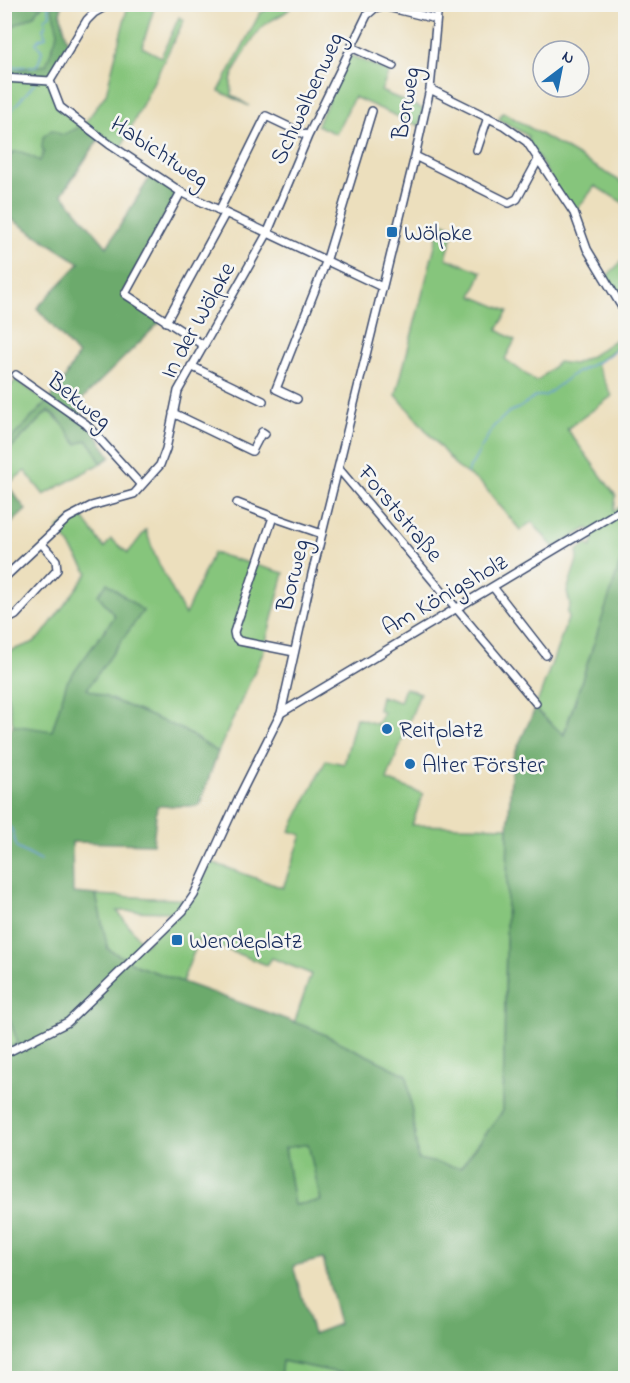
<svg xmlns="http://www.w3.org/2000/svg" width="630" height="1383" viewBox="0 0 630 1383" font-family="'Indie Flower',sans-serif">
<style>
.green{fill:#86c57c;stroke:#507a6d;stroke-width:1.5;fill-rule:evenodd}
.forest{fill:#6caa6c;stroke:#446c65;stroke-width:1.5;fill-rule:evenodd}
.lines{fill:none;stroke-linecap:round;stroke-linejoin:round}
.stream{stroke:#699dd5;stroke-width:1.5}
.street-casing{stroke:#3a496c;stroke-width:10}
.street{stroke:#fff;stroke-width:7}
.poi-dot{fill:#1f6fb2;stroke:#f6f6f2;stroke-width:2}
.labels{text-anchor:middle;stroke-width:5;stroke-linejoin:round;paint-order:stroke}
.street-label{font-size:24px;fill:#1b2f5e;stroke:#f6f6f2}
.poi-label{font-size:24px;fill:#1b2f5e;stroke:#f6f6f2;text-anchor:start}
</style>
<rect width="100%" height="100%" fill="#f6f6f2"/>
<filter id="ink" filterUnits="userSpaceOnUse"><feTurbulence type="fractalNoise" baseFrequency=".0167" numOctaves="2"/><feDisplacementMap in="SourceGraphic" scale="12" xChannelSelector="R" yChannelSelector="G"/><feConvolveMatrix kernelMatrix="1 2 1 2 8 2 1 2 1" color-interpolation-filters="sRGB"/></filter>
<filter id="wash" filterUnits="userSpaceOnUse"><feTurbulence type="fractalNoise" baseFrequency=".008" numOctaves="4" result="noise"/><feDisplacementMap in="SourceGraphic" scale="24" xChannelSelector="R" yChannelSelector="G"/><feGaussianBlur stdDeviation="1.35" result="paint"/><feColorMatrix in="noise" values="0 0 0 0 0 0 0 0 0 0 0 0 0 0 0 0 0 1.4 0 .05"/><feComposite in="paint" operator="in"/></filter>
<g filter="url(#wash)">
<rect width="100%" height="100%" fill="#ecdfbd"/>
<path class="green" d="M279,4L293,5C286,15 276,16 266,24C256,31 234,68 231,81C231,85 232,91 232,95L249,106L219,91L260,13Z
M4,5H62L60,13L68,42L48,79L58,109L83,126L106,94L128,5H155L142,47L161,57L179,17L184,20L119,152L99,139L62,194L107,247L152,174L178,191L62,383L78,355L37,308L80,263L5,215L4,65L13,26Z
M350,55L389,72L381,91L423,109L419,126L354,97L336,134L317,125Z
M503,112L625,184V204L595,186L573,215L528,141V136L499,119Z
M441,222L455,228L446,258L482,272L472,296L508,311L497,330L515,340L505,359L535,381L539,380L558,362L574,364L591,356L625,333V341L596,364L612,396L567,429L616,496L614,511L625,504L626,548L563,736L535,709L569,616L567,613L570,605L567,591L578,557L577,551L587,544L591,547L594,539L588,528L554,548L532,522L520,530L482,484L457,467L396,395Z
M625,258V310L606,277Z
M16,380L47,402L5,445V392Z
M48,411L65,426L71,437L87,440L93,447L101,463L44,495L25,471L8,484L5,480V454Z
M80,513L104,548L111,539L128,553L146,530L155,556L185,615L213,553L284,573L263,653L218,752L181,729L86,689L143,611L107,583L98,595L115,616L67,682L52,732L13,725L5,683L4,653L32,643L42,635L88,573L58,528Z
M405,688L420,693L387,780L423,794L412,825L508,827L503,1111L460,1169L418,1159L407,1075L313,1029L294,1024L311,974L272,958L267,965L199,939L182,982L138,966L107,949L96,895L193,900L211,862L283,888L302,835L290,831L326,760L344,764L356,718L377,724L383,712L378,710L381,696L400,702ZM117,911L178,912L144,945Z
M4,1003L18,1043L4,1050Z
M309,1144L321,1201L294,1205L285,1147Z
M282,1361L365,1378H280Z"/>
<path class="forest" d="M5,4L44,5L37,10L34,16L13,26L5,65Z
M51,5H62L60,13L68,42L48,78L10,75L16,70L46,65L58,32Z
M82,126L99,138L62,194L107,247L152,174L178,191L123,293L161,321L76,405L111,457L101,463L93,447L87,440L77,444C67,432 62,419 48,411L5,454V445L47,402L62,383L78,355L37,308L80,263L5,215V162L8,161L13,152H22L40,161L44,151L42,148L43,137L52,130L62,135Z
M4,480L26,510L5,529H4Z
M625,548V1378H365L282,1361L280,1378H5L4,1050L18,1043L4,1003L5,739L13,725L52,731L67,682L115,616L98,595L107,583L143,611L87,689L181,729L218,752L199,806H157L153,844L72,842L73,893L96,895L108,949L138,966L313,1029L407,1075L418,1159L460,1168L503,1111L508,831L512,759L535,709L564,735ZM308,1144L321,1201L294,1205L285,1148ZM323,1259L339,1324L313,1334L293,1266Z"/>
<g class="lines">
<path class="stream" d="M8,75L14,67L36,66L39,62L42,51L36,43L39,39L46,37L43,29L46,24L44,19L50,15L48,4
M4,119L35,83
M467,473L493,427L509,412L519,408L536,396H545L572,375L605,358L626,342
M4,757L9,771L4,795
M4,820L12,830L17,848L41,861"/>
</g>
</g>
<g filter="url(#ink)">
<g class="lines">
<g class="street-casing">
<path id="street" d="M351,47L393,66
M4,78L50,81
M50,81L60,107L109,144L181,192L382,287
M50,81L87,20L94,13L110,4
M430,89L503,125L527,142L574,213L587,249L626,314
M477,150L488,117
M415,156L509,203L517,199L538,160
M181,192L125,294L203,345
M219,211L266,116L308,136
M166,322L225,214
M191,366L263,401
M16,375L86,424L141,485
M297,399L276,389L326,262L372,111
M173,413L252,451L262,432L265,434
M339,469L536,703
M237,503L273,517
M4,578L68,518L91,506L134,494L160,465L166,449L178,391L267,234L308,136L367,15L375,8L383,6L436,19
M493,587L546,655
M4,621L16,615L57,570L56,560L41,543
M294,652L239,641L235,637L234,632L273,517L322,534
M281,713L626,507
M4,1054L68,1022L183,911L194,895L239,797L281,713L312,574L415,156L430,89L438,4"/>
</g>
<use href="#street" class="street"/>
</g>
</g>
<g class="poi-dot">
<rect x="386" y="226" width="12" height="12" rx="3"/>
<circle cx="387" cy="729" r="6"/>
<circle cx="410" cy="764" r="6"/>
<rect x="171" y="934" width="12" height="12" rx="3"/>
</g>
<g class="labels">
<g class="street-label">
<text transform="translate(306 98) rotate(-65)" y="8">Schwalbenweg</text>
<text transform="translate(405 103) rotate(-80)" y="8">Borweg</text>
<text transform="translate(160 151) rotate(33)" y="8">Habichtweg</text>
<text transform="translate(197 320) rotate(-61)" y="8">In der Wölpke</text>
<text transform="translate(80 400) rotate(39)" y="8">Bekweg</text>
<text transform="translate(401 513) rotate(50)" y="8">Forststraße</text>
<text transform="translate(292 575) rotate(-76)" y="8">Borweg</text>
<text transform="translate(444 594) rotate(-30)" y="8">Am Königsholz</text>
</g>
<g class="poi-label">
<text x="404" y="240">Wölpke</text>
<text x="399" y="737">Reitplatz</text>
<text x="422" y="772">Alter Förster</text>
<text x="189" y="948">Wendeplatz</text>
</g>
</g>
<rect width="630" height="1383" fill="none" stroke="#f6f6f2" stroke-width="24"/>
<g transform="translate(561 69) rotate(32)"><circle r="28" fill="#f6f6f2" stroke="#9ea6b7" stroke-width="1.5"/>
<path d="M0-4.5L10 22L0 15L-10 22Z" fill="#1f6fb2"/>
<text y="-9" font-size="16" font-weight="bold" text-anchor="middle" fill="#1b2f5e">N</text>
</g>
</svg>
